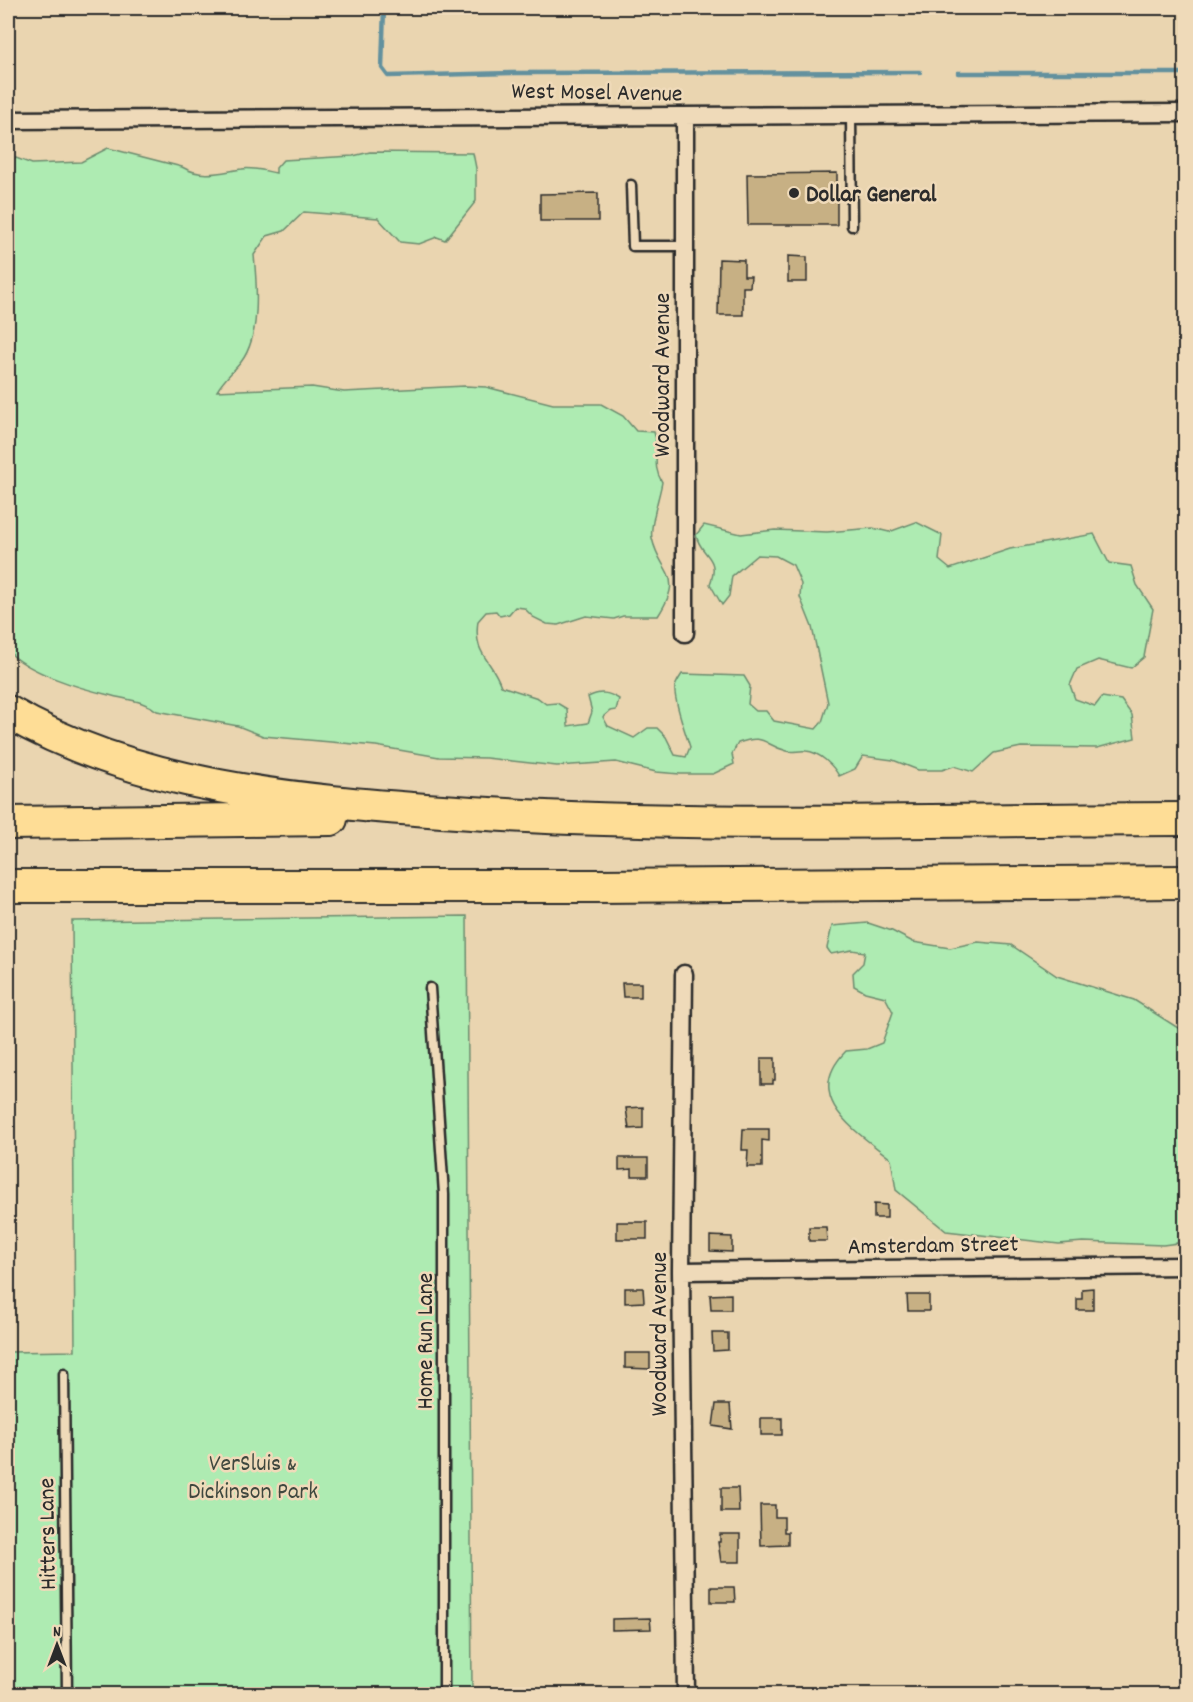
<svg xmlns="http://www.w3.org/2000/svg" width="1193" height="1702" viewBox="0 0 1193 1702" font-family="Dekko,sans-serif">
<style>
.green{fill:#aeebb2;stroke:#6c8b6e;stroke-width:1.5}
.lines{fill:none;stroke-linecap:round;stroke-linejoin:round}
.stream{stroke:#64919e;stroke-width:4.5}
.building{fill:#c7b084;stroke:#2b2b2b;stroke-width:1.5}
.service-casing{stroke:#2b2b2b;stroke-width:13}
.minor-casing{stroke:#2b2b2b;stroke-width:21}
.motorway-casing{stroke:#2b2b2b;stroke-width:36}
.service{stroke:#efdab9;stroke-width:8}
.minor{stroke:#efdab9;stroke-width:16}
.motorway{stroke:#fedd96;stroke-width:32}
.poi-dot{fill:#2b2b2b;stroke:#efdab9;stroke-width:2}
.labels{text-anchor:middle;stroke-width:5;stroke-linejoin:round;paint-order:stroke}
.street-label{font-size:24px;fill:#2b2b2b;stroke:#efdab9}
.poi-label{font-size:24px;font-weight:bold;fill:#2b2b2b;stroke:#efdab9;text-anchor:start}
.park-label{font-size:24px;fill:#3f483f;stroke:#efdab9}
</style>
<rect width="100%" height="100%" fill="#ead5b0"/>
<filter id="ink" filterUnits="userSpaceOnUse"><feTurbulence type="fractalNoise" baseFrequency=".0167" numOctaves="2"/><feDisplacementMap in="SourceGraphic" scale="12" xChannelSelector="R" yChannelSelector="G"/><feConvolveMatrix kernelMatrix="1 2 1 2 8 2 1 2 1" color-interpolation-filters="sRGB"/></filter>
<g filter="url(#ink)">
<path class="green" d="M108,148L182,167C203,179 221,172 242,169C253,167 265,171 276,173V168L283,160L353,156L370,152L473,153L476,168V201L445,240L437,237L419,244L400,242L378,218L304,212L284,231L267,236L254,255C257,286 261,336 241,362C233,372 224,379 217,391L312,387L344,392L465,386L486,387L553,404H601L623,416L636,431L654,432C660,451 651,465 662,482C660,495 649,527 652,538C660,575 686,573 658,616H623L614,619L586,616L558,625L547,624L533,617L524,608L515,607L509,614L500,616L496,611L486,612L478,621C473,655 491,658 501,686L538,698L546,704L557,703L567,709L568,726L588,723L592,712L588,697C600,691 608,692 619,699L616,710L610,711L603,717L608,726L634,738L648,728H657L666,737L675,755L686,757L690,747C686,734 673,699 675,687C676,683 680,677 682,674L744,676L750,686L748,704L756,711H766L774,721L816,729L822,722L828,703L812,627L800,597L801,584L793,565L776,556L757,555L732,576L729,596L722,605L710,584C721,556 701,557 696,535L704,525L741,534L775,530L827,532L873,528L889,532L916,522L942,535L939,560L950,569L1010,549L1094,534L1109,563L1131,566L1137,585L1153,609L1144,657L1131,668L1098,660L1077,669L1070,685L1075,699L1095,706L1102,697L1121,700L1132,715L1135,738L1097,748L1021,747L994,753L973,772L954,766L942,770H918L893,760L863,756L855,769L839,776C833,765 819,752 806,751C799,750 793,753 787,751C763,745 766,733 738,743L732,754L734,764L713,774H680L656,772L616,762L557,766L486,758L439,757L376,746L263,736L238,726L157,711C143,700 126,700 109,695C79,688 29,673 8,651V155L32,164L81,162Z
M467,916L472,1694H8V1352L75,1351L72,921Z
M868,923L892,931L913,942L950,948L978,942L1011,945L1057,976L1134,1000L1178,1028L1185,1029V1242L1163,1245L1083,1242L1059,1244L946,1231L896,1190L891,1159C856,1131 800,1098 846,1051L867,1049L882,1043L893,1012L885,997L865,992L854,986L853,973L863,963L865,952L852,950L831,954L827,948L832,926Z"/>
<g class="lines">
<path class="stream" d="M384,8L382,68L388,76L512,73L920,72
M958,73H1186"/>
</g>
<path class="building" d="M837,173V225H748L747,174Z
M598,193V221H540V194Z
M788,256L807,257V282H788Z
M719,259L744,260V276H751L750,287H743V315H718Z
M622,983H641V997H623Z
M761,1058H775V1080H773V1084H761Z
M643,1107V1128L629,1129L626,1108Z
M743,1129H769V1141L762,1140V1167H747L748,1150H742Z
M619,1158H648V1176H632V1169L619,1170Z
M874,1204L887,1205V1218H874Z
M617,1222H647V1239H617Z
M809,1227H826L827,1241H809Z
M710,1236L732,1237V1252L710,1251Z
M625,1288H643L644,1302L625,1303Z
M1093,1288V1310H1077V1299H1082V1289Z
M731,1294V1310H711L710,1295Z
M907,1295H929V1311H908Z
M712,1333H728V1350L713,1351Z
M625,1353H650V1369L625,1368Z
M716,1404H730L732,1429L713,1426Z
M761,1418H782V1435H761Z
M721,1488H738L739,1512H721Z
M760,1505H775V1517H784V1532H788V1545L761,1546Z
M720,1534H740V1562H721L718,1542H720Z
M711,1587H734L735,1602H711Z
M650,1618L651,1629L612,1630V1619Z"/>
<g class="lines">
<g class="service-casing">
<path id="service" d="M851,115L852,226
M631,185L633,246H685
M430,988L444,1194V1694
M64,1374L67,1694"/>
</g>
<g class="minor-casing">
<path id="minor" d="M8,120C400,115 793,115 1186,113
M685,633V116
M684,974L681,1271L686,1694
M681,1271L1186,1266"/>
</g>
<g class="motorway-casing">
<path id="motorway" d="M8,712C136,787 297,801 442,811C689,829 938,819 1186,819
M8,823L331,819
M8,886H595L1186,882"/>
</g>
<use href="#service" class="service"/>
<use href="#minor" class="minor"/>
<use href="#motorway" class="motorway"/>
</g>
</g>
<circle class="poi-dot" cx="794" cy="193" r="6"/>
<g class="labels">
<g class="street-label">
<text transform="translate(597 91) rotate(1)" y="8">West Mosel Avenue</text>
<text transform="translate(661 375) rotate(-90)" y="8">Woodward Avenue</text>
<text transform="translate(933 1244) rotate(-1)" y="8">Amsterdam Street</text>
<text transform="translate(658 1334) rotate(-90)" y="8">Woodward Avenue</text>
<text transform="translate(424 1341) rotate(-90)" y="8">Home Run Lane</text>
<text transform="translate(46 1534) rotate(-91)" y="8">Hitters Lane</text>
</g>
<g class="poi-label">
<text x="806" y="201">Dollar General</text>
</g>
<g class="park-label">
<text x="253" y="1470">VerSluis &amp;<tspan x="253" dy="28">Dickinson Park</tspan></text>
</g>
</g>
<rect width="1193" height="1702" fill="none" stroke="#efdab9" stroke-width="30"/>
<rect x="15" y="15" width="1163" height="1672" fill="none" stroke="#2b2b2b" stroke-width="2" filter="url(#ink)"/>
<g transform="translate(57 1645)" stroke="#efdab9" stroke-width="4.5" paint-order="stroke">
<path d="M0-4.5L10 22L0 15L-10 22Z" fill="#2b2b2b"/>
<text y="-9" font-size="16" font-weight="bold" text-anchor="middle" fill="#2b2b2b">N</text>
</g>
</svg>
